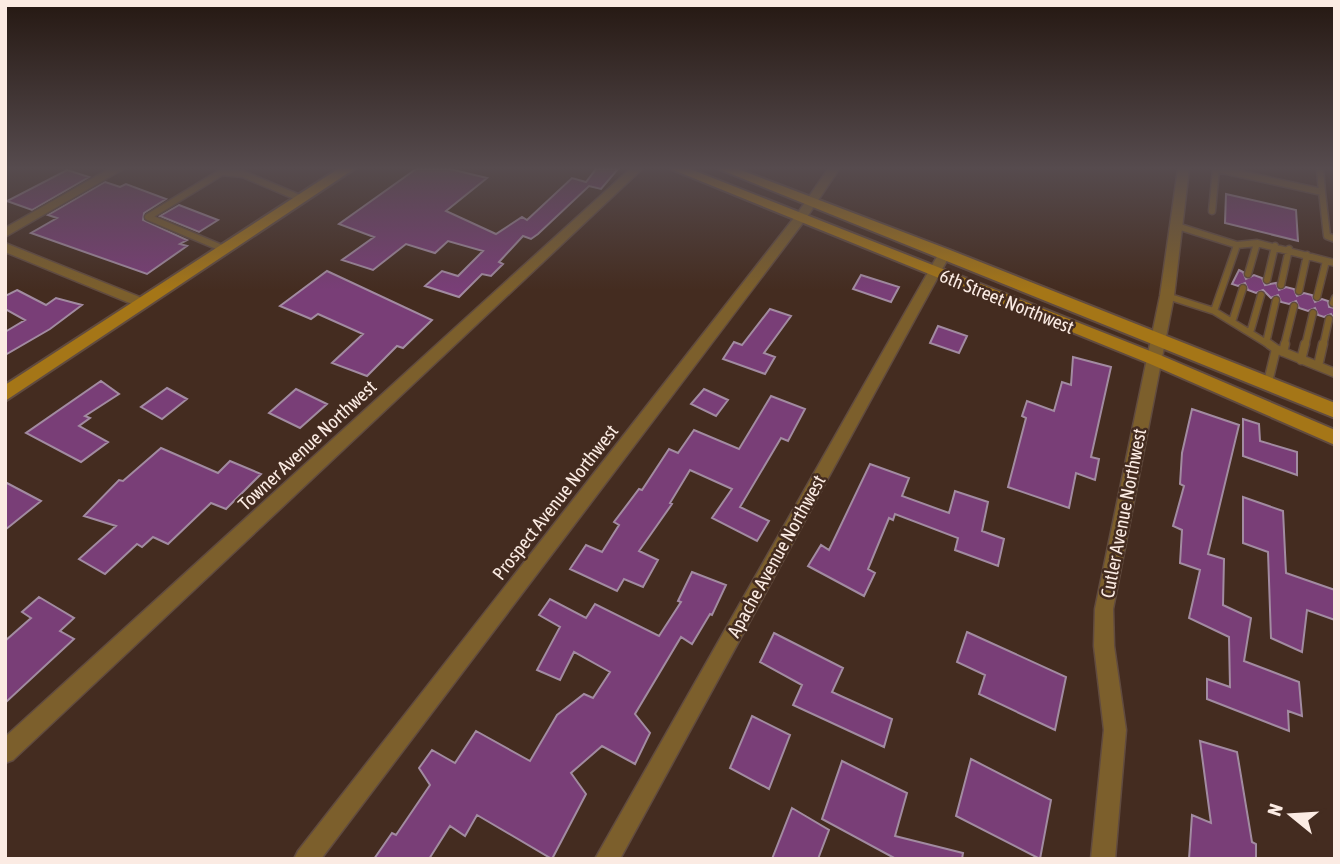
<svg xmlns="http://www.w3.org/2000/svg" width="1340" height="864" viewBox="0 0 1340 864" font-family="'Asap Condensed',sans-serif">
<style>
.building{fill:#793e77;stroke:#a28ba1;stroke-width:2}
.lines{fill:none;stroke-linecap:round;stroke-linejoin:round}
.service-far1-casing{stroke:#614b3f;stroke-width:9}
.service-casing{stroke:#614b3f;stroke-width:11}
.minor-casing{stroke:#614b3f;stroke-width:3}
.secondary-casing{stroke:#614b3f;stroke-width:4}
.service-far1{stroke:#7c5f2c;stroke-width:6}
.service{stroke:#7c5f2c;stroke-width:8}
.minor{fill:#7c5f2c;fill-rule:evenodd}
.secondary{fill:#a57617;fill-rule:evenodd}
.labels{text-anchor:middle;stroke-width:5;stroke-linejoin:round;paint-order:stroke}
.street-label{font-size:19px;fill:#fbebe3;stroke:#442c20}
</style>
<rect width="100%" height="100%" fill="#442c20"/>
<path class="building" d="M416,169H450L487,178L446,211L496,234L522,217L527,220L572,178L586,182L596,169H618L601,189L589,186L538,234L531,239L523,236L499,262L503,264L491,276L482,274L459,297L425,286L442,271L458,276L483,251L448,241L435,253L406,244L373,270L342,260L374,237L339,224Z
M67,170L89,177L32,210L7,201Z
M105,182L120,187L126,184L166,199L144,213L143,220L187,240L180,244L187,246L147,274L31,233L57,218L48,215Z
M1226,194L1296,210L1298,241L1225,223Z
M179,205L218,220L199,232L160,216Z
M1239,270L1243,272L1246,279L1254,275L1262,278L1265,285L1276,283L1279,290L1286,287L1294,289L1297,296L1304,293L1312,295L1315,302L1322,299L1328,301L1329,307L1335,308V321L1331,314L1324,317L1318,315L1315,308L1308,311L1299,308L1296,301L1289,304L1281,302L1278,295L1271,298L1263,290L1256,293L1248,290L1245,283L1238,286L1232,284Z
M327,271L432,320L403,348L397,346L367,376L332,363L363,334L318,314L311,319L280,306Z
M861,275L899,287L891,302L853,289Z
M17,290L46,305L56,298L82,305L50,329L5,355V332L25,320L5,309V296Z
M770,309L791,316L764,353L775,357L765,374L723,359L734,342L742,345Z
M938,326L967,336L959,353L930,343Z
M1073,357L1111,367L1091,457L1099,459L1095,480L1076,473L1069,508L1008,487L1026,418L1022,416L1027,401L1054,411L1062,382L1071,385Z
M101,381L119,394L85,416L90,418L79,426L108,442L81,462L26,433Z
M167,388L187,399L162,419L141,407Z
M296,389L327,404L300,428L269,413Z
M704,389L728,400L716,416L691,404Z
M771,396L805,409L788,441L781,438L740,507L769,521L757,541L712,518L732,489L690,470L670,503L672,504L639,551L658,560L643,587L624,579L617,591L570,569L586,545L602,552L619,525L614,522L639,489L642,490L669,449L678,453L694,430L739,449Z
M1192,409L1239,425L1208,554L1224,559L1223,605L1251,618L1244,661L1299,682L1302,716L1288,711L1289,731L1207,699V679L1230,687L1229,637L1189,618L1200,570L1180,563L1182,530L1173,526L1184,486L1180,484L1182,453Z
M1243,419L1259,424L1260,441L1297,452V475L1243,456Z
M161,448L218,473L230,461L261,474L226,509L211,503L168,544L153,537L142,547L137,544L105,574L79,559L116,526L84,516L119,480L123,481Z
M870,464L909,478L902,496L949,513L955,491L988,502L982,531L1004,539L998,566L955,550L958,538L895,514L893,520L889,518L868,569L875,573L864,596L808,566L821,545L829,550Z
M5,482L41,501L5,530Z
M1243,497L1283,511L1286,573L1335,590V620L1307,610L1302,652L1271,638L1268,552L1243,543Z
M692,572L726,585L712,615L710,614L692,644L681,637L635,714L650,733L635,764L602,746L571,773L586,794L552,859L477,815L465,836L450,826L429,859H374L392,833L396,835L430,785L419,768L432,750L455,763L476,731L530,761L557,715L584,694L593,698L610,672L574,652L560,680L537,670L560,627L539,615L550,599L586,618L595,604L659,636L681,602L678,601Z
M39,597L74,618L60,631L74,639L5,703V641L31,618L22,612Z
M967,632L1066,677L1055,730L979,694L985,675L957,662Z
M774,633L843,668L832,692L892,719L884,747L793,705L802,685L760,662Z
M752,716L790,735L769,789L730,768Z
M1200,741L1237,752L1252,842L1256,844V859H1189L1192,815L1211,823Z
M971,759L1051,800L1040,859L956,816Z
M842,761L907,793L895,836L963,853L962,859H896L822,819Z
M792,808L829,830L818,859H772Z"/>
<g class="lines">
<g class="service-far1-casing">
<path id="service-far1" d="M1218,169L1322,192L1320,169
M1322,192L1327,236L1335,239
M1212,211L1216,169
M1237,245L1257,243L1335,263
M224,249L148,217L222,172L243,174L302,199
M1248,274L1257,243
M1267,280L1275,246
M1281,285L1289,249
M1299,291L1307,255
M1167,296L1214,311L1237,245L1174,225
M1317,297L1326,261
M1333,303L1335,298
M1214,311L1271,346
M1232,322L1243,288
M1250,333L1261,295
M1266,343L1276,300
M1284,346L1294,306
M1305,346L1313,313
M1323,346L1329,319"/>
</g>
<g class="service-casing">
<path id="service" d="M1269,344L1276,349
M1283,352L1285,344
M1301,360L1305,344
M1318,366L1323,344
M1268,382L1276,349L1335,373"/>
</g>
<g class="minor-casing">
<path id="minor" d="M109,169H123L5,237V228Z
M630,169H642L13,760L5,763V737Z
M828,169H839L805,220L321,859H294L298,851L797,214Z
M1178,169H1189L1174,296L1113,609L1114,646L1126,730L1115,859H1091L1104,730L1094,646L1095,609L1160,296Z
M5,243L147,300L149,303L142,307L137,306L5,252Z
M945,249L951,253L620,859H595L939,253Z"/>
</g>
<g class="secondary-casing">
<path id="secondary" d="M338,169H354L5,401V385Z
M671,169H690L1160,355L1335,430V445L1148,363Z
M719,169H738L950,250L1335,403V418Z"/>
</g>
<use href="#service-far1" class="service-far1"/>
<use href="#service" class="service"/>
<use href="#minor" class="minor"/>
<use href="#secondary" class="secondary"/>
</g>
<linearGradient id="sky" x2="0" y2="1"><stop stop-color="#251812"/><stop offset="0.58" stop-color="#564b4e"/><stop offset="1" stop-color="#564b4e" stop-opacity="0"/></linearGradient>
<rect width="1340" height="290" fill="url(#sky)"/>
<g class="labels">
<g class="street-label">
<text transform="translate(1007 301) rotate(22)" y="7">6th Street Northwest</text>
<text transform="translate(307 445) rotate(-43)" y="7">Towner Avenue Northwest</text>
<text transform="translate(555 502) rotate(-52)" y="7">Prospect Avenue Northwest</text>
<text transform="translate(1123 513) rotate(-79)" y="7">Cutler Avenue Northwest</text>
<text transform="translate(776 556) rotate(-61)" y="7">Apache Avenue Northwest</text>
</g>
</g>
<rect width="1340" height="864" fill="none" stroke="#fbebe3" stroke-width="14"/>
<g transform="translate(1291 815) rotate(288)" stroke="#442c20" stroke-width="5" paint-order="stroke">
<path d="M0-5L12 26L0 18L-12 26Z" fill="#fbebe3"/>
<text y="-10" font-size="19" font-weight="bold" text-anchor="middle" fill="#fbebe3">N</text>
</g>
</svg>
